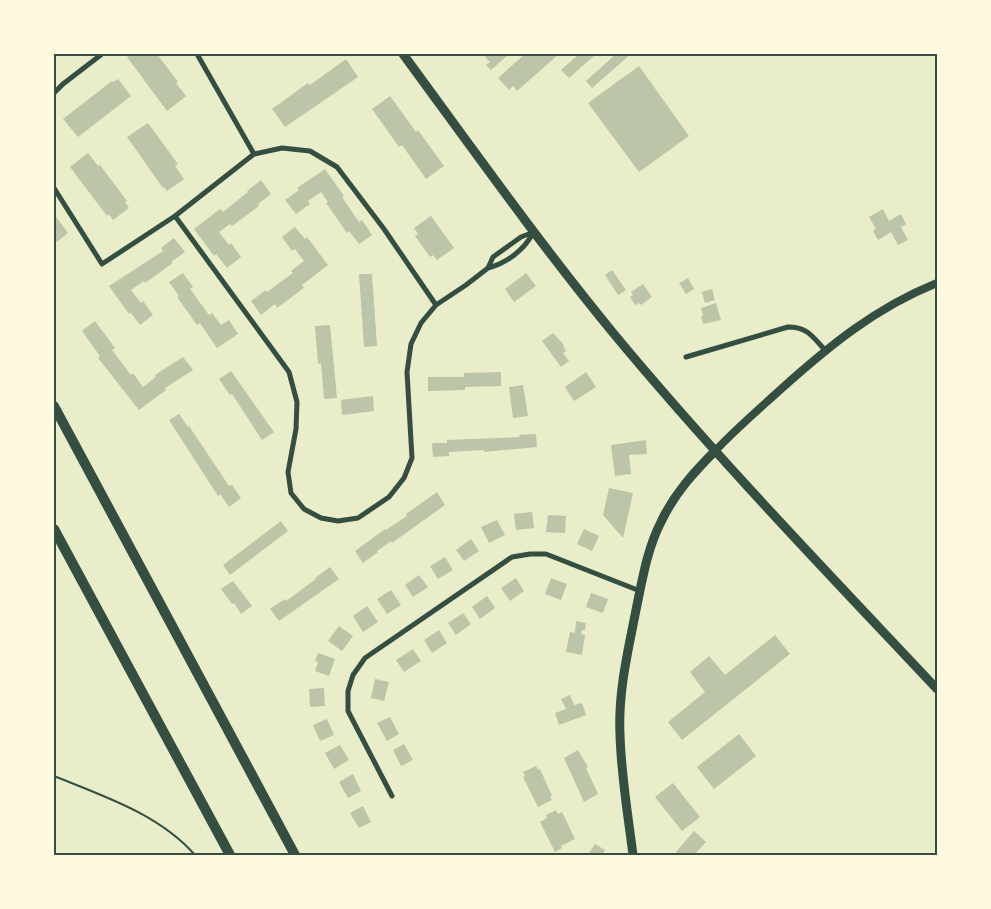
<svg xmlns="http://www.w3.org/2000/svg" width="991" height="909" viewBox="0 0 991 909" font-family="Figtree,sans-serif">
<style>
.building{fill:#bcc5a7}
.lines{fill:none;stroke-linecap:round;stroke-linejoin:round}
.path{stroke:#344e41;stroke-width:2}
.minor{stroke:#344e41;stroke-width:5}
.tertiary{stroke:#344e41;stroke-width:8}
.secondary{stroke:#344e41;stroke-width:9}
.motorway{stroke:#344e41;stroke-width:10}
.neatline{fill:none;stroke:#344e41;stroke-width:2}
</style>
<rect width="100%" height="100%" fill="#e9edc9"/>
<path class="building" d="M132,54H157L178,82L176,83L186,96L167,111L127,57Z
M489,54H509L491,70L486,65L490,62L485,57Z
M525,54H559L517,91L513,86L509,90L498,78Z
M579,54H596L569,78L561,70Z
M616,54H631L592,88L586,81Z
M346,59L358,77L285,127L272,109L308,83L310,85Z
M639,66L689,136L639,172L588,103Z
M118,79L131,96L78,137L63,119L112,81L113,82Z
M390,96L416,132L418,130L444,166L426,179L402,145L399,147L372,109Z
M148,123L178,164L175,166L184,179L167,191L164,187L163,188L127,137Z
M88,153L98,166L100,165L127,201L125,202L129,208L113,220L109,214L107,216L70,167Z
M325,169L344,196L342,197L359,222L362,220L372,235L359,244L349,231L347,233L326,203L328,202L321,192L308,201L310,204L296,214L285,200L299,190L297,188Z
M261,180L271,194L258,204L259,206L232,226L230,224L219,232L229,245L231,243L241,257L227,268L216,254L214,256L194,229L220,209L223,212L248,192L247,191Z
M883,209L889,221L901,214L906,224L901,227L908,240L898,245L891,232L878,240L873,231L876,229L869,217Z
M54,214L68,233L54,244Z
M431,216L454,248L437,260L433,255L430,257L415,236L418,234L414,228Z
M295,227L305,239L307,237L328,265L302,285L304,288L277,308L275,304L261,315L251,301L266,290L267,292L293,273L291,271L304,261L295,249L292,251L282,237Z
M174,238L185,252L171,262L173,263L145,283L144,281L131,290L141,303L143,301L153,315L140,325L131,313L129,314L109,286L163,251L161,248Z
M612,270L626,290L618,295L605,275Z
M183,273L193,287L190,289L209,315L212,313L221,325L229,320L238,334L217,348L200,323L197,325L177,297L179,296L169,282Z
M526,273L536,286L514,302L505,289Z
M359,274H372L377,346L364,347Z
M688,278L694,289L686,294L679,283Z
M643,284L652,297L641,305L639,303L635,305L630,297L633,295L631,292Z
M712,289L715,300L705,303L702,292Z
M716,303L721,320L703,324L701,316H703L701,308Z
M95,321L115,348L112,350L131,375L133,373L143,387L156,377L155,375L183,357L193,370L165,388L166,390L139,410L98,358L100,356L82,331Z
M330,325L337,398L324,399L321,363L318,364L315,326Z
M553,333L564,345L563,346L566,351L563,353L569,361L561,367L542,341Z
M231,371L274,432L262,440L232,394L230,395L219,379Z
M501,372V386L465,387V390L428,391V377H464V373Z
M586,372L596,387L574,401L565,387Z
M523,385L528,416L513,418L509,387Z
M373,396L374,411L342,415L341,400Z
M179,414L188,427L189,426L229,486L232,485L241,498L229,507L220,494L218,496L169,420Z
M536,434L537,447L484,452V450L449,452V456L433,457L432,443H447V440L520,437L519,435Z
M646,440L647,454L629,455L631,474L615,476L611,445Z
M609,488L633,493L623,538L603,515Z
M437,492L445,505L392,543L391,541L377,551L378,552L363,563L355,551L385,529L386,530L407,516L406,514Z
M532,512L534,528L516,530L514,514Z
M548,515L566,516L565,533L546,532Z
M497,520L505,535L489,543L481,527Z
M281,521L288,531L230,575L223,565Z
M584,529L599,536L592,551L577,544Z
M471,539L479,551L464,561L456,550Z
M445,557L453,570L438,579L430,566Z
M330,567L339,579L279,621L270,609L285,599L286,601L316,579L315,578Z
M419,575L428,587L413,597L405,585Z
M516,578L524,591L510,601L501,588Z
M551,578L567,584L561,600L545,594Z
M233,581L252,606L241,614L234,603L232,604L221,589Z
M391,590L401,605L387,614L377,599Z
M591,593L608,599L603,613L586,607Z
M487,596L495,608L480,619L472,607Z
M367,606L378,622L363,632L353,616Z
M463,613L471,624L456,635L448,623Z
M576,621L586,623L585,630H582L581,634L585,635L582,655L566,652L570,632L575,633Z
M339,626L353,636L342,651L328,641Z
M439,630L447,643L432,653L424,640Z
M775,635L790,654L682,740L668,722L705,692L690,672L709,656L725,675Z
M413,649L421,661L404,672L396,660Z
M318,653L335,659L329,676L315,671L318,662L315,661Z
M375,679L389,682L384,701L371,698Z
M324,688L325,706L310,707L309,689Z
M570,695L574,705L582,703L586,715L559,725L555,713L566,709L561,699Z
M390,717L399,734L387,741L377,723Z
M327,719L334,735L320,741L313,725Z
M739,734L756,756L714,789L697,767Z
M404,744L413,760L401,766L393,750Z
M340,745L349,760L334,769L325,753Z
M578,750L588,767L586,768L598,794L584,802L564,758Z
M536,766L538,770L540,769L552,796L550,797L552,800L538,807L523,777L525,776L523,772Z
M353,774L361,791L348,798L339,782Z
M673,783L700,817L682,831L655,797Z
M363,806L371,822L359,828L350,813Z
M556,810L558,814L562,812L575,839L561,846L562,848L555,852L540,822L547,818L546,815Z
M694,831L706,842L694,855H680L676,852Z
M595,844L605,850L602,855H588Z"/>
<g class="lines">
<path class="path" d="M54,776C103,796 159,814 195,855"/>
<path class="minor" d="M197,54L254,154
M54,93L63,84L102,54
M54,188L102,264L175,216L254,154L282,148L310,151L337,167L384,229L436,305
M175,216L289,372L297,402L296,429L288,472L291,493L304,509L321,518L338,521L358,518L389,497L404,478L412,458L407,372L411,344L421,323L436,305L466,285L488,268L493,257L521,237L534,232
M488,268C507,263 524,250 533,233
M686,357L788,327C807,327 812,336 825,350
M392,796L348,711V691L353,675L365,658L512,557L530,554H546L640,591"/>
<path class="tertiary" d="M716,450C736,429 758,410 780,390C829,346 875,308 937,283"/>
<path class="secondary" d="M403,54C472,148 540,244 614,334C716,457 828,573 937,689
M633,855C628,815 621,775 620,734C618,692 628,651 636,610C642,581 647,549 661,522C674,494 694,472 716,450"/>
<path class="motorway" d="M54,406L295,855
M54,529L230,855"/>
</g>
<rect width="991" height="909" fill="none" stroke="#fefae0" stroke-width="110"/>
<rect x="55" y="55" width="881" height="799" class="neatline"/>
</svg>
